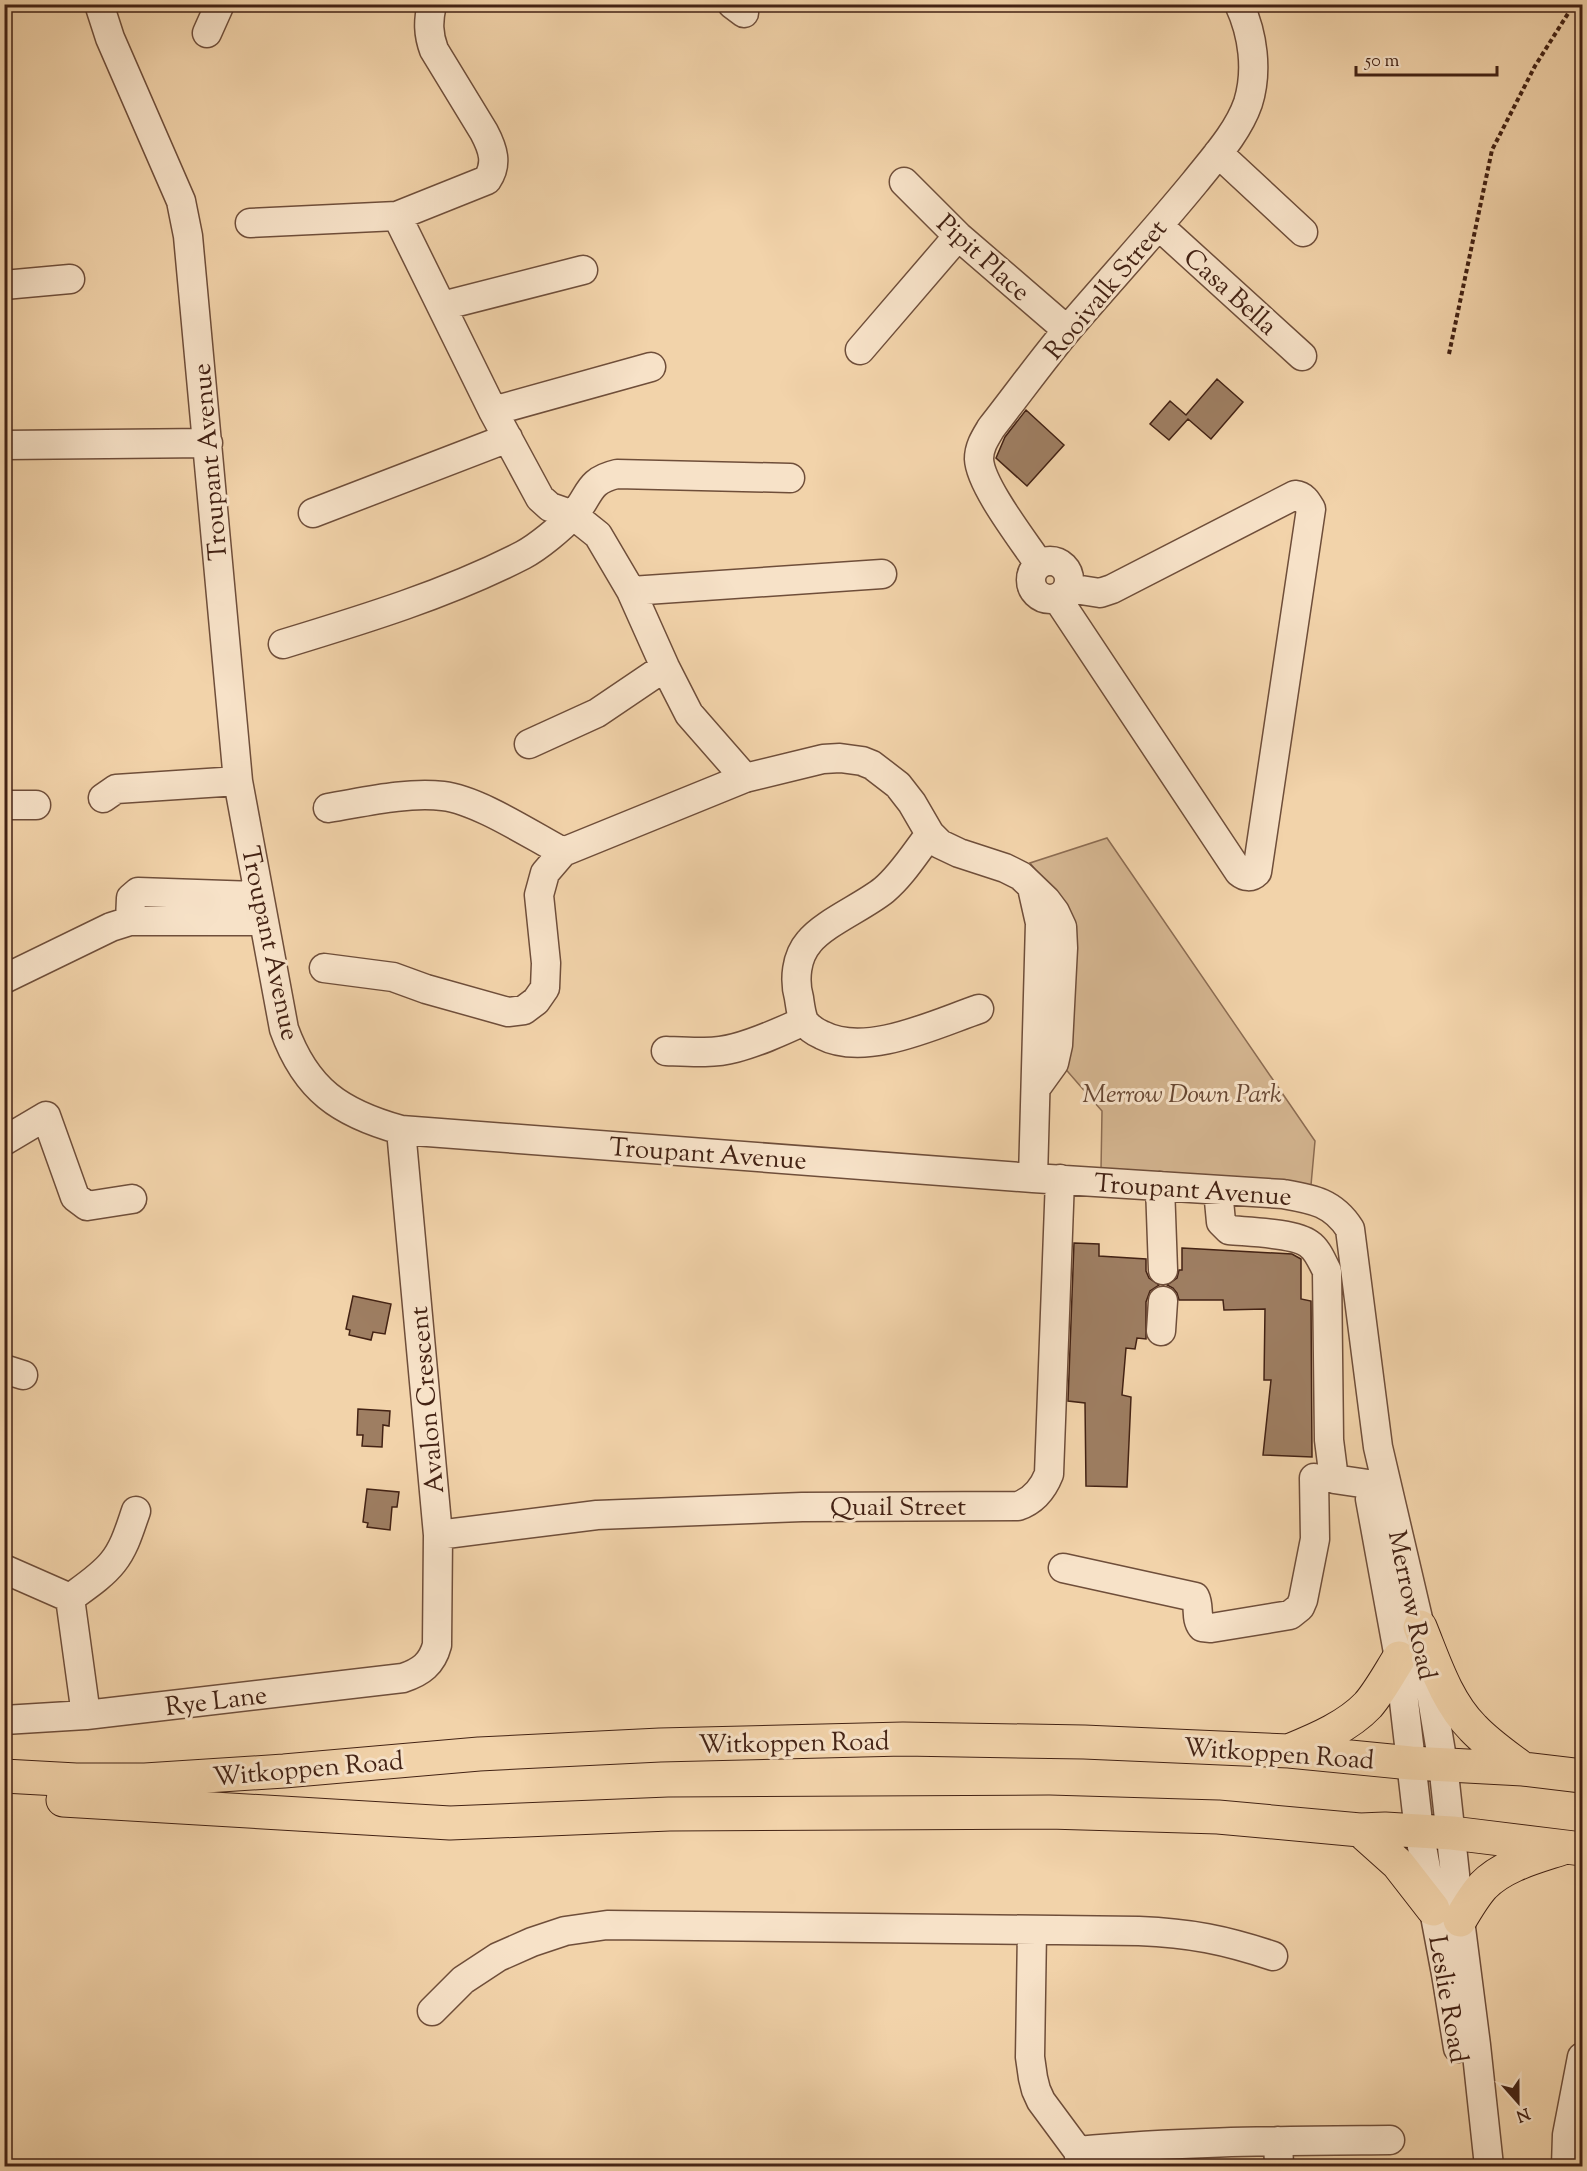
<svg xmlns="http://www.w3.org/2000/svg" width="1587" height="2171" viewBox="0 0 1587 2171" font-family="'Sorts Mill Goudy',serif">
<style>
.green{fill:#d4b590;stroke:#8c6c52;stroke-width:1.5}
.building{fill:#9e7e62;stroke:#432214;stroke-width:1.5}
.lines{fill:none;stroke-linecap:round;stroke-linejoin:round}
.minor-casing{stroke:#6f4e3a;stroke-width:31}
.major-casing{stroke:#432214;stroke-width:35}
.path{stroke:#432214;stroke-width:4;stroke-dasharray:4.5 3;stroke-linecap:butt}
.minor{stroke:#f7e2c8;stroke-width:28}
.major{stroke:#f2d3aa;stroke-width:33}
.labels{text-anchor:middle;stroke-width:6;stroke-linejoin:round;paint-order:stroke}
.street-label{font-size:26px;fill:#432214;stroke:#f7e2c8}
.park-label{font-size:26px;font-style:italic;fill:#674733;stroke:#f7e2c8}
</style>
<rect width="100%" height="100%" fill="#f2d3aa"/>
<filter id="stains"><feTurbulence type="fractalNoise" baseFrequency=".00333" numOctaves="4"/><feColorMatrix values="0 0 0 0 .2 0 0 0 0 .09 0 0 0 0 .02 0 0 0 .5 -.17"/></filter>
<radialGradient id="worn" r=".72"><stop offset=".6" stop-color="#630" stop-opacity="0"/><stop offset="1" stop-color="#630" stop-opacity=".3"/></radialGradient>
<path class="green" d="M1107,838L1315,1141L1311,1185L1101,1170L1102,1111L1062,1065L1073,918L1030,863Z"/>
<path class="building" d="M1217,379L1243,402L1211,439L1188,419L1169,440L1150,424L1170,401L1186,415Z
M1026,410L1064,445L1027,486L996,458L1005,437Z
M1074,1243L1099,1244V1256L1146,1259V1271L1149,1278L1159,1285L1150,1291L1146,1302V1339L1137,1338L1135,1349L1126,1348L1122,1395L1131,1397L1127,1487L1086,1486L1085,1403L1068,1401Z
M1182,1248L1292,1254L1301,1259V1299L1311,1301L1312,1457L1263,1455L1271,1380H1264L1265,1309L1224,1310L1223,1300H1179L1177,1293L1173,1288L1167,1285L1177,1278L1179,1270H1182Z
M353,1296L391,1304L385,1334L373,1332L371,1340L349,1335L350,1330L346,1329Z
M358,1409L390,1411L389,1426L383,1425L382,1447L362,1446L363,1435H357Z
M367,1489L399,1492L397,1507H392L390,1530L367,1527L368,1523L363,1522Z"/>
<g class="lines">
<g class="minor-casing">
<path id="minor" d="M99,4L110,38L181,201L188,236L238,781L284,1029C306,1090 340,1113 401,1130L1033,1178L1283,1194C1312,1199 1333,1202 1350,1229L1378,1447L1420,1627L1443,1764L1460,1920L1476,2045L1489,2166
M732,4L744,13
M207,33L220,4
M1218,153L1303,232
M904,182L958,236L1067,330
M397,216L487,180C498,164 493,149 484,132L434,50C428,34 428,21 432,4
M250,223L397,216L493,411L540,498L550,507L573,515L598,535L631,591L665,667L689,714L745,778
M1159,226L1302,356
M4,285L70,279
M442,306L583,270
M860,350L958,236
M493,411L651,367
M4,445L208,443
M313,513L508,438
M1031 580a19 19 0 1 1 38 0a19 19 0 1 1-38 0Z
M1039,564C1023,540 980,485 979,459C979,447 985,438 991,428C1017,395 1042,360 1069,328C1111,279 1154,232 1195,182C1214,158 1238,132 1248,103C1258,71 1253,34 1239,4
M631,591L882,574
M1057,598L1239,872C1245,877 1251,878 1257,872L1311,509C1307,502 1304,496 1295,495L1112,589L1100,593L1068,588
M283,644C365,619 447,594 523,555C538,547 561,528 573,515C591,496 586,481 617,474L790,478
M529,744L597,713L665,667
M103,798L116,789L238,781
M4,805H36
M328,808C365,802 405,792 443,796C478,800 531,835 563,852
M930,834C916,852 902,875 884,890C863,907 824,923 809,942C796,957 794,980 799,998C800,1005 801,1014 804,1021C808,1027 815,1032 822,1035C866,1058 935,1024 979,1009
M1033,892L1040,923L1033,1178
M130,921L131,898L138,892L259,896
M324,968L393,977L426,989L508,1012L524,1010L536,1001L545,988L546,963L539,895L545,873L563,852L745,778L823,759L840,758L862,761L872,765L898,785L912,803L930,834L940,844L959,853L1005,868L1021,876L1046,900L1055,912L1062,927L1063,948L1058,1045L1054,1063L1036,1088
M4,979L111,927L130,921H263
M666,1051C689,1052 713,1054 735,1048C759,1042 782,1031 804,1021
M4,1141L46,1116L75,1197L87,1206L132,1199
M1160,1186L1163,1270
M1218,1190L1221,1222L1229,1230C1248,1232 1295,1233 1309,1244C1318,1250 1322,1262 1327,1271L1329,1440L1334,1479L1368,1484L1385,1482
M1161,1331L1163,1301
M4,1369L23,1375
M1370,1499L1399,1658L1419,1831L1446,1974L1458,2048
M438,1535L597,1515L802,1507L1018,1506C1033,1501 1043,1489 1049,1474L1060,1179
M1063,1568L1195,1597C1200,1607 1195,1618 1202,1627L1211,1628L1290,1615L1300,1607L1303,1600L1315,1539L1314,1478
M4,1569L70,1598
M70,1598L86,1715
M70,1598C85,1587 102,1576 113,1562C125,1547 130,1528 136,1511
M4,1720L86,1715L403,1678C421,1672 432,1664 437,1645L438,1535L401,1130
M1032,1930L1030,2057L1033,2078L1036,2090L1041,2101L1078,2151
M432,2011L463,1980L498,1957L532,1942L565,1931L607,1925L1139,1931C1190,1933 1225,1940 1273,1956
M1278,2141L1279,2166
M1081,2166L1078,2151C1182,2141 1286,2141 1390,2140
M1566,2166L1567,2135L1582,2057"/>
</g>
<g class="major-casing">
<path id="major" d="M1420,1627C1434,1661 1446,1701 1473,1728C1488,1744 1506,1756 1523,1769
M1291,1750C1318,1739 1348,1726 1368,1705C1380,1691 1389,1674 1399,1658
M4,1776L76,1780H145L284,1771L479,1754L660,1745L903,1739L1084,1742L1289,1751L1411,1763L1523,1769L1582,1776
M63,1800L450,1823L669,1814L1049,1812L1218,1817L1360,1830L1385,1829L1452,1833L1582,1849
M1360,1830L1398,1864L1433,1909
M1460,1920C1467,1908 1474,1896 1483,1886C1503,1865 1536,1857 1563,1848"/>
</g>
<path class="path" d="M1449,354L1492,150L1535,66L1574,4"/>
<use href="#minor" class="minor"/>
<use href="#major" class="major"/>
</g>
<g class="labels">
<g class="street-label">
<text transform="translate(984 257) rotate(42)" y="9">Pipit Place</text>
<text transform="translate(1105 289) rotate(-50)" y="9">Rooivalk Street</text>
<text transform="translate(1231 291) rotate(42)" y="9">Casa Bella</text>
<text transform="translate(209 462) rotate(-95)" y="9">Troupant Avenue</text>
<text transform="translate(271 943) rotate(78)" y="9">Troupant Avenue</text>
<text transform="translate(708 1153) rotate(4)" y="9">Troupant Avenue</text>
<text transform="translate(1193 1189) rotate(4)" y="9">Troupant Avenue</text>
<text transform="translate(426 1400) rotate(-95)" y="9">Avalon Crescent</text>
<text x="898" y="1515">Quail Street</text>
<text transform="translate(1413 1605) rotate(78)" y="9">Merrow Road</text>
<text transform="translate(216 1700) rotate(-7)" y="9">Rye Lane</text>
<text transform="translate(794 1742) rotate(-1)" y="9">Witkoppen Road</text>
<text transform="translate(1279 1753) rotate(4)" y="9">Witkoppen Road</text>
<text transform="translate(308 1768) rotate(-5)" y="9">Witkoppen Road</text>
<text transform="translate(1449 1999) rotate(80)" y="9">Leslie Road</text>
</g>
<g class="park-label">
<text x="1182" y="1102">Merrow Down Park</text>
</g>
</g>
<rect width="1587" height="2171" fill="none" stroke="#f2d3aa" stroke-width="24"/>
<rect x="6" y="6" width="1575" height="2159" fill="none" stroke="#432214" stroke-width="3"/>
<rect x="12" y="12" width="1563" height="2147" fill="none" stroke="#432214" stroke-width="1.5"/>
<g transform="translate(1518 2102) rotate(159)" stroke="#f7e2c8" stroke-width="4.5" paint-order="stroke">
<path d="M0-4.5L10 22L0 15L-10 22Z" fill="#432214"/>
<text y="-9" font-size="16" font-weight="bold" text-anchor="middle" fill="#432214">N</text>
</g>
<path d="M1356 66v9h141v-9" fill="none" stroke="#432214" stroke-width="3"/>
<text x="1365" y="66" font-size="18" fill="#432214" stroke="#f7e2c8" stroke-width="4.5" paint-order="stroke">50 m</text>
<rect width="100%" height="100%" filter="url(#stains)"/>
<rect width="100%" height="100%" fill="url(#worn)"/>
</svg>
